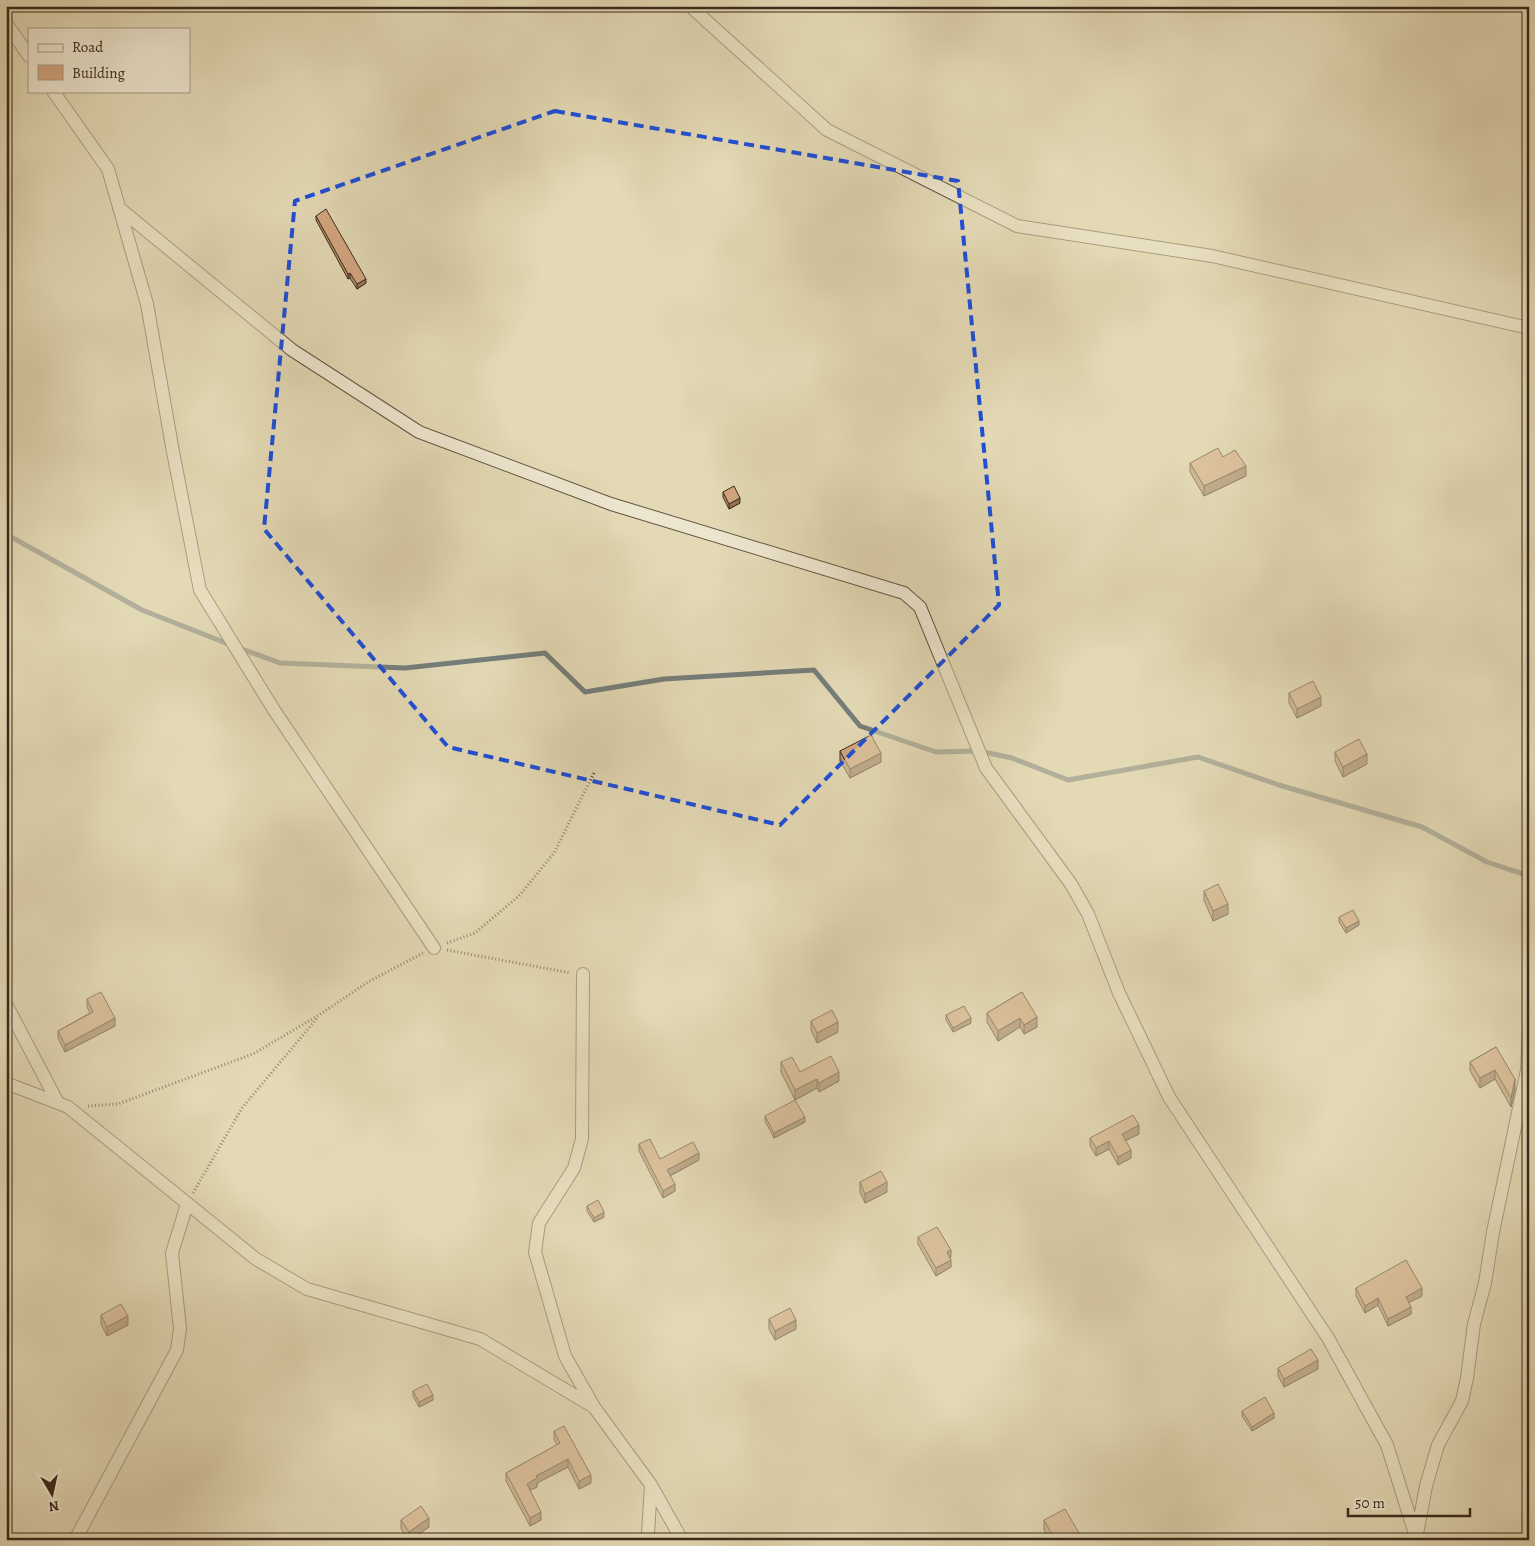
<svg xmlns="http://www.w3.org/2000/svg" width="1535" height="1546" viewBox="0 0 1535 1546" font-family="Alegreya,serif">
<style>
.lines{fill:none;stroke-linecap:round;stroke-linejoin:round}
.stream{stroke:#757e7a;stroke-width:5}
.street-casing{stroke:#645542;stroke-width:14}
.path{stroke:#3a291b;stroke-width:3;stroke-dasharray:1 2.5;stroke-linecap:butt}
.street{stroke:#ede6cf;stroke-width:12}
.wall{fill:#b58f6e;stroke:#3a291b}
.shaded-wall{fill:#94745a;stroke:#3a291b}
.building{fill:#d3a680;stroke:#3a291b}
.marked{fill:none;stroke:#1d4ed8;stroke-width:4;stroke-dasharray:10 6;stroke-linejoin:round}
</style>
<rect width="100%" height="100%" fill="#e3d9b5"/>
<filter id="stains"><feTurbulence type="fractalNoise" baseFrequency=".004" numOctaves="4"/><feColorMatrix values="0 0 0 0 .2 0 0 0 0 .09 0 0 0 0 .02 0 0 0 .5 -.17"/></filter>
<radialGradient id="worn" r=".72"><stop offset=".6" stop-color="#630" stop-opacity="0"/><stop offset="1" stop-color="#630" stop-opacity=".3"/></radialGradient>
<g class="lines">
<path class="stream" d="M6,534L142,610L231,645
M239,648L280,663L405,668L545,653L585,692L664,679L814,670L860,726L936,752L979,751L1012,758L1068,780L1198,757L1279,785L1422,827L1487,862L1529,876"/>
<g class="street-casing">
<path id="street" d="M690,6L827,130L1017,226L1212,256L1529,328
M6,23L29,56
M53,91L108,169L147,304L173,452L200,590L274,710L434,948
M119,208L292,350L419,432L611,504L904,593L920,607L986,768L1071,884L1088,914L1119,993L1169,1097L1328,1338L1387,1445L1417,1540
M583,974L582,1139L574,1168L539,1223L535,1252L565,1356L594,1407L651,1485L648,1534L650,1540
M6,1004L58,1103L68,1107L256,1259L307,1289L480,1339L594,1407
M6,1086L11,1085L58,1103
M651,1485L682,1540
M1417,1534L1426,1486L1438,1445L1462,1401L1467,1378L1474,1324L1485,1283L1493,1232L1527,1070L1529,1030
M75,1540L177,1350L180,1329L172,1253L187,1204"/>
</g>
<path class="path" d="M447,943L475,933L519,896L554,853L595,771
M447,950L571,973
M88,1106L118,1104L253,1054L319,1015L368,982L423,953
M193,1193L242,1108L318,1017"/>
<use href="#street" class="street"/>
</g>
<path class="wall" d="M316,216L366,283L357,289L350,278L348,279L316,220Z
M1223,457L1246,476L1204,496L1190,472V463Z
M723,492L740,503L729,509L723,497Z
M1289,693L1321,706L1297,718L1289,703Z
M840,751L881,762L850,778L840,761Z
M1335,752L1367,764L1343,777L1335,761Z
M1204,891L1228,914L1213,921L1204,900Z
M1339,917L1359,925L1346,933L1339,922Z
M1022,992L1037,1027L1024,1034L1020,1027L998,1041L987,1022V1013Z
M87,999L115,1026L65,1052L58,1038V1031L90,1013L87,1007Z
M946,1015L971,1023L953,1032L946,1020Z
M811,1021L838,1032L817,1043L811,1030Z
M1496,1047L1515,1089L1511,1107L1495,1079L1480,1088L1470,1071V1062Z
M781,1062L800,1072L839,1081L819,1092L817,1088L795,1100L781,1072Z
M765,1116L805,1122L774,1138L765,1121Z
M1139,1134L1125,1141L1131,1158L1118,1165L1109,1149L1096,1156L1090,1146V1138Z
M639,1144L660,1159L699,1160L670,1176L675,1191L663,1198L639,1151Z
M860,1182L887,1192L865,1203L860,1192Z
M587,1206L604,1217L594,1222L587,1211Z
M918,1237L951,1257L950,1258L951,1267L936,1276L918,1244Z
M1356,1288L1422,1296L1409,1302L1411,1314L1388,1326L1378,1305L1365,1313L1356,1296Z
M101,1315L128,1325L107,1336L101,1324Z
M769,1319L796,1329L775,1340L769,1329Z
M1278,1368L1318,1369L1284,1387L1278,1376Z
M413,1391L433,1400L419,1407L413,1396Z
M1242,1411L1274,1418L1252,1431L1242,1416Z
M554,1431L591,1483L579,1489L568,1467L537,1483V1487L530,1490L541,1520L530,1526L506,1481V1473L557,1445L554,1439Z
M401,1520L429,1527L410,1540H408L401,1529Z
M1044,1520L1079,1540H1050L1044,1530Z"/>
<path class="shaded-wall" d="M350,273V278L348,279V274Z
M366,279V283L357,289V284Z
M1246,466V476L1204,496V486Z
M740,498V503L729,509V504Z
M1321,697V706L1297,718V709Z
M881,753V762L850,778V769Z
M1367,754V764L1343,777V767Z
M1228,904V914L1213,921V911Z
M1359,921V925L1346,933V928Z
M1037,1017V1027L1024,1034V1025Z
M115,1018V1026L65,1052V1045Z
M971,1018V1023L953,1032V1028Z
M1020,1018V1027L998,1041V1031Z
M838,1022V1032L817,1043V1033Z
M1495,1070V1079L1480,1088V1078Z
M839,1072V1081L819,1092V1083Z
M817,1079V1088L795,1100V1090Z
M1515,1079V1089L1511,1107V1098Z
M805,1117V1122L774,1138V1133Z
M1139,1125V1134L1122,1142V1134Z
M1109,1141V1149L1096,1156V1148Z
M1131,1150V1158L1118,1165V1157Z
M699,1153V1160L667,1177V1170Z
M887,1182V1192L865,1203V1194Z
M675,1184V1191L663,1198V1191Z
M604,1212V1217L594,1222V1218Z
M951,1250V1257L947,1259V1252Z
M951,1260V1267L936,1276V1268Z
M1422,1288V1296L1406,1304V1297Z
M1378,1298V1305L1365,1313V1306Z
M1411,1307V1314L1388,1326V1319Z
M128,1316V1325L107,1336V1327Z
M796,1320V1329L775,1340V1331Z
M1318,1360V1369L1284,1387V1379Z
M433,1395V1400L419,1407V1402Z
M1274,1413V1418L1252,1431V1427Z
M568,1459V1467L537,1483V1487L527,1492V1484L536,1476Z
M591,1475V1483L579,1489V1481Z
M541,1512V1520L530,1526V1518Z
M429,1518V1527L410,1540H409V1532Z
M1079,1533V1540H1067Z"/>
<path class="building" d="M326,209L366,279L357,284L350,273L348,274L316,216Z
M1218,448L1223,457L1235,450L1246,466L1204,486L1190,463Z
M734,486L740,498L729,504L723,492Z
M1313,681L1321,697L1297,709L1289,693Z
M871,735L881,753L850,769L840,751Z
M1359,739L1367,754L1343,767L1335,752Z
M1218,884L1228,904L1213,911L1204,891Z
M1353,910L1359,921L1346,928L1339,917Z
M101,992L115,1018L65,1045L58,1031L93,1012L87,999Z
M1022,992L1037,1017L1024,1025L1020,1018L998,1031L987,1013Z
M964,1006L971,1018L953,1028L946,1015Z
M832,1010L838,1022L817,1033L811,1021Z
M1496,1047L1515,1079L1511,1098L1495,1070L1480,1078L1470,1062Z
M831,1056L839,1072L819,1083L817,1079L795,1090L781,1062L792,1057L800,1072Z
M795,1100L805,1117L774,1133L765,1116Z
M1133,1115L1139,1125L1122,1134L1131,1150L1118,1157L1109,1141L1096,1148L1090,1138Z
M650,1139L660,1159L693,1142L699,1153L667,1170L675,1184L663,1191L639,1144Z
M881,1171L887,1182L865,1194L860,1182Z
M598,1200L604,1212L594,1218L587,1206Z
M937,1227L951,1250L947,1252L951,1260L936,1268L918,1237Z
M1406,1260L1422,1288L1406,1297L1411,1307L1388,1319L1378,1298L1365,1306L1356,1288Z
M121,1304L128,1316L107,1327L101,1315Z
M790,1308L796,1320L775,1331L769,1319Z
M1311,1349L1318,1360L1284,1379L1278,1368Z
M427,1384L433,1395L419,1402L413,1391Z
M1265,1397L1274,1413L1252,1427L1242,1411Z
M564,1426L591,1475L579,1481L568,1459L536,1476L537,1478L527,1484L541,1512L530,1518L506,1473L560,1443L554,1431Z
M421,1506L429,1518L409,1532L401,1520Z
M1065,1509L1079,1533L1067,1540H1055L1044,1520Z"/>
<path d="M0 0H1535V1546H0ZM555,111L958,181L999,605L780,825L448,747L264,529L295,201Z" fill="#e3d9b5" fill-opacity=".55" fill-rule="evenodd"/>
<path class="marked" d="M555,111L958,181L999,605L780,825L448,747L264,529L295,201Z"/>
<rect width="1535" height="1546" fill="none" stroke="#e3d9b5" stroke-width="25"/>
<rect x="8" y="8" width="1520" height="1531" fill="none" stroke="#3a291b" stroke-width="2.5"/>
<rect x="12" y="12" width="1510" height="1521" fill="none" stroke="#3a291b"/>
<rect x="28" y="28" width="162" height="65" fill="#ede6cf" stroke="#a59a87"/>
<rect x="38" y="44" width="25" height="8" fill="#ede6cf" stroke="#a59a87"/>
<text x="72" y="52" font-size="15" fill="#3a291b">Road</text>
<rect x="38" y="65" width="25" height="15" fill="#d3a680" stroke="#a59a87"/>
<text x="72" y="78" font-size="15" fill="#3a291b">Building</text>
<g transform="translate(52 1494) rotate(171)" stroke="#ede6cf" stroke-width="4" paint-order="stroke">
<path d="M0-4L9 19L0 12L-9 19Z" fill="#3a291b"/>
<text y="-8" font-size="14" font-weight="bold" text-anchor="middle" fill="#3a291b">N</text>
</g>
<path d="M1348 1508v8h122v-8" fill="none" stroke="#3a291b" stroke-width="2.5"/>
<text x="1355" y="1508" font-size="15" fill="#3a291b" stroke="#ede6cf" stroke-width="4" paint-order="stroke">50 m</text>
<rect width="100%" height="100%" filter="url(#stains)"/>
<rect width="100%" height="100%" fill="url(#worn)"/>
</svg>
